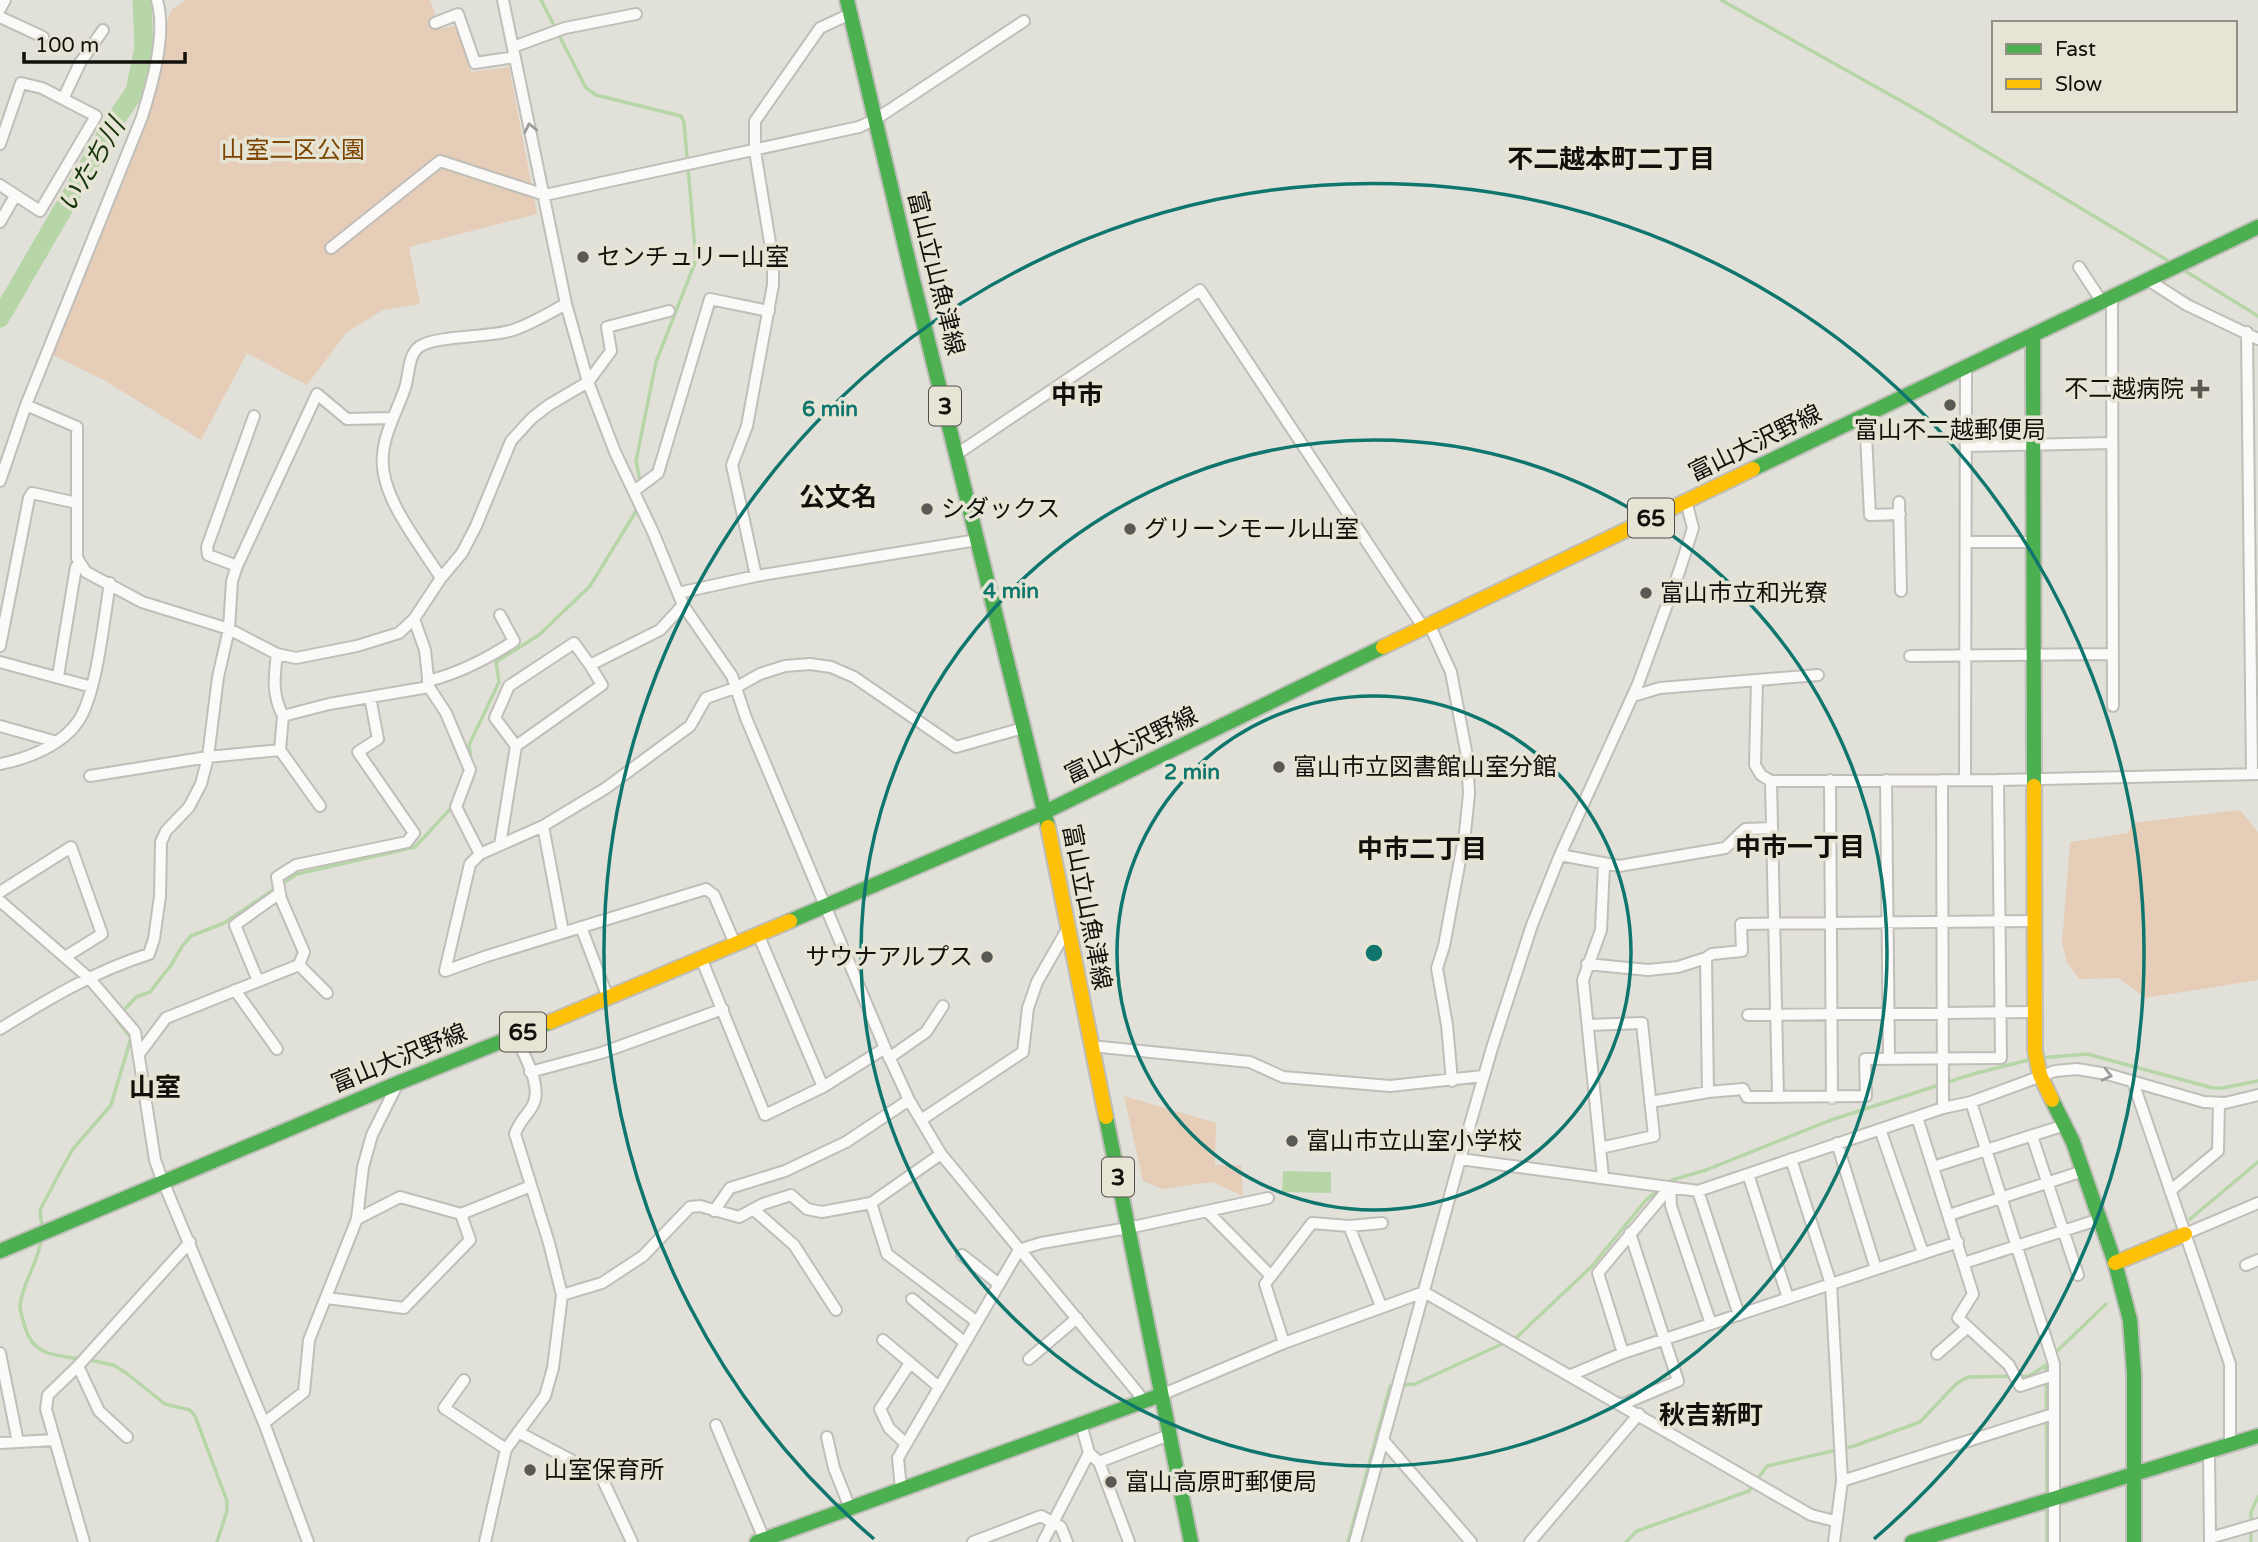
<svg xmlns="http://www.w3.org/2000/svg" width="2258" height="1542" viewBox="0 0 2258 1542" font-family="'Varela Round','Noto Sans JP',sans-serif">
<style>
.green{fill:#e5cdb7}
.water{fill:#b6d6a8}
.lines{fill:none;stroke-linecap:round;stroke-linejoin:round}
.stream{stroke:#b6d6a8;stroke-width:3.5}
.river{stroke:#b6d6a8;stroke-width:19}
.street-casing{stroke:#bfbeb8;stroke-width:14}
.fast-casing{stroke:#bfbeb8;stroke-width:18}
.slow-casing{stroke:#bfbeb8;stroke-width:18}
.street{stroke:#fbfaf9;stroke-width:10}
.fast{stroke:#4caf50;stroke-width:14}
.slow{stroke:#ffc107;stroke-width:14}
.oneway{stroke:#9d9c9a}
.ring{fill:none;stroke:#0f766e;stroke-width:3.5}
.poi-dot{fill:#5a5953;stroke:#e6e4d5;stroke-width:2.5}
.labels{text-anchor:middle;stroke-width:7;stroke-linejoin:round;paint-order:stroke}
.shield{fill:#e6e4d5;stroke:#515048;stroke-width:2}
.shield-label{font-size:23px;font-weight:bold;fill:#11100b}
.park-label{font-size:24px;fill:#7d4401;stroke:#e6e4d5}
.poi-label{font-size:24px;fill:#11100b;stroke:#e6e4d5;text-anchor:start}
.street-label{font-size:24px;fill:#11100b;stroke:#e6e4d5}
.neighbourhood-label{font-size:26px;font-weight:bold;fill:#11100b;stroke:#e6e4d5}
.water-label{font-size:26px;font-style:italic;fill:#17360a;stroke:#e6e4d5}
.centre{fill:#0f766e;stroke:#e6e4d5;stroke-width:3.5}
.ring-label{font-size:21px;text-anchor:middle;font-weight:bold;fill:#0f766e;stroke:#e6e4d5;stroke-width:7;stroke-linejoin:round;paint-order:stroke}
</style>
<rect width="100%" height="100%" fill="#e2e1d9"/>
<path class="green" d="M186,0H430L440,29L452,26L458,28L471,72L509,67L537,214L409,247L420,304L383,310L347,332L307,385L247,353L201,440L104,380L53,355L128,170L156,88L165,26L172,9Z
M2240,810L2258,832V980L2145,998L2119,978L2079,979L2067,962L2062,943L2070,842L2128,833L2132,823Z
M1124,1096L1216,1123L1215,1165H1241L1243,1196L1212,1182L1163,1189L1143,1181Z"/>
<path class="water" d="M1283,1171L1331,1172V1193L1282,1192Z"/>
<g class="lines">
<path class="stream" d="M541,0L586,88L596,95L681,116L684,122L696,260L656,362L636,461L640,481
M1721,0L1919,111L2172,263
M2182,269L2258,316
M471,760L469,745L499,682L496,662L539,635L590,586L638,508
M282,884L297,874L415,847L453,806
M2040,1058L2087,1054L2213,1088H2222L2258,1081
M1666,1184L1672,1180L1706,1170L1831,1120L1973,1074L2032,1059
M2190,1219L2258,1162
M42,1227L40,1210L60,1172L73,1149L111,1105L131,1038L116,1019L136,997L150,992L171,965L183,945L191,936L224,923L276,888
M41,1239C39,1263 22,1282 20,1306C20,1312 23,1320 25,1327C33,1356 55,1355 81,1359
M2054,1354L2106,1304
M89,1360L113,1365L125,1372L165,1404L190,1410L195,1416L227,1501V1511L217,1542
M2046,1366L2047,1498
M1402,1385L1415,1384L1517,1337L1592,1266L1646,1200L1660,1189
M2251,1522V1512L2258,1497
M2251,1530V1542
M1348,1542L1390,1386H1394
M1626,1542L1637,1531L1749,1491L1767,1466L1854,1446L1920,1422L1956,1384L1968,1377L2029,1376L2046,1365
M2047,1542V1506"/>
<path class="river" d="M0,318L110,128L135,91L144,48L142,0"/>
<g class="street-casing">
<path id="street" d="M503,0L566,304L588,382L615,452L653,532L683,605L732,676L746,718L885,1048L909,1100L941,1154L1138,1393L1143,1402
M0,9L5,0
M0,17L43,37
M435,23L458,14L475,63L515,57
M513,47L565,28L636,14
M63,99L80,63L103,30
M0,144L21,83L42,88L96,116L40,211L0,185
M0,222L15,196
M331,248L440,161L545,195L859,127L876,119L1024,21
M2079,267L2102,302
M2148,280L2187,305L2258,339
M2112,297L2113,706
M2247,332L2252,774
M26,405L77,427V558L86,572L142,602L229,629L277,654L296,658L357,646L399,633L414,619L441,578L462,553L476,526L511,441L532,418L549,405L588,382L611,351L607,327L669,311
M1865,415L1870,515L1900,514
M1966,446L2112,443
M957,454L1200,290L1423,627
M0,481L26,405L142,117C152,85 167,34 157,0
M634,491L658,473L710,299L769,311
M1899,502L1901,591
M1966,542H2033
M237,566L317,394L347,419L393,418
M756,576L732,465L747,426L773,285V261L755,151V121L820,28L850,14
M441,578C420,544 378,495 383,454C385,431 398,409 405,388C409,376 408,355 419,347C435,335 490,338 513,330C531,324 549,313 566,304
M678,593L756,576L977,540
M414,619L425,650L429,687L446,713L470,770L456,807L480,854
M1429,624L1451,672L1467,756L1469,794L1465,833L1444,946L1437,968L1447,1025L1452,1081
M0,646L29,498L32,493L77,503
M277,654C274,677 272,695 283,716L329,704L429,687
M1910,656L2113,654
M0,662L92,687
M58,676L76,567L81,564
M1757,680L1755,765L1761,775L1771,781L1998,780L2258,774
M428,681C459,673 487,659 514,641L500,615
M1633,696L1660,688L1818,675
M0,726L57,742
M516,746L602,685L590,665
M280,750L320,806
M0,764C27,759 63,745 79,720C97,692 104,618 110,583
M90,776L208,757L280,750L283,716
M1830,780L1832,1098
M1886,780L1889,1058
M1942,780L1943,1108
M1965,780L1966,367
M1771,781L1778,1097
M543,826L563,932
M500,845L516,746L495,718L509,686L574,643L590,665L660,630L683,605
M1560,855L1619,866L1725,848L1745,829L1772,828
M0,892L71,847L102,934L65,957
M0,901L89,978L135,1032L155,1160L160,1174L264,1423L308,1542
M581,927L608,998
M758,934L823,1087
M701,958L765,1115L823,1087L885,1048
M1587,964L1648,970L1678,967L1706,958L1712,954L1742,951L1741,924L2034,921
M299,965L327,993
M445,971L470,864L480,854L543,826L606,788L690,726L706,698L735,688L760,674L785,666L810,664L831,667L854,677L956,747L1023,728
M445,971L487,956L706,889L714,895L735,944
M258,981L235,925L280,893
M235,990L277,1049
M1748,1015L2036,1012
M1588,1025L1642,1023L1654,1136L1600,1148
M0,1029C48,999 95,971 149,954L154,939L160,896L161,842L166,831L189,807L201,784L208,757L218,677L229,629L232,581L237,566L208,555L207,547L254,416
M1091,1046L1250,1062L1283,1077L1390,1086L1483,1076
M139,1054L166,1018L299,965L304,952L281,899L277,877L296,865L407,842L414,833L358,752L378,739L370,697
M889,1058L926,1032L943,1006
M530,1072L601,1053L723,1009
M2133,1082L2230,1364V1445
M1708,1092L1743,1089L1747,1097L1866,1096L1865,1059L2001,1058L1998,780
M1650,1102L1708,1092L1706,958
M1971,1102L2054,1364V1542
M1917,1117L1973,1294L1958,1318L2009,1365L2020,1386L2054,1375
M921,1120L1023,1052L1028,1008L1037,982L1069,926
M1880,1129L1923,1253
M2032,1136L2078,1275
M1837,1143L1876,1269
M1460,1159L1698,1191L1943,1108L1971,1102L2055,1071L2077,1069L2107,1074L2204,1102L2225,1103L2258,1095
M1791,1159L1831,1284L1842,1481L1834,1542
M1933,1167L2065,1125
M1748,1174L1788,1298
M1603,1177L1583,980L1601,930L1604,865
M1670,1187L1671,1206L1711,1324
M1698,1191L1739,1315
M2170,1191L2218,1151L2219,1103
M871,1203L887,1254L977,1322
M753,1209L794,1245L836,1310
M714,1211L730,1188L785,1171L846,1142L909,1100
M1207,1211L1271,1276
M1949,1215L2083,1171
M357,1219L400,1197L461,1214L531,1186
M1349,1226L1381,1306
M2185,1234L2258,1203
M962,1255L999,1284
M1964,1263L2100,1219
M2246,1265L2258,1260
M562,1295L602,1283L643,1256L690,1207L700,1206L739,1217L763,1204L791,1195L807,1209L822,1212L871,1203L941,1154
M327,1298L404,1308L470,1240L461,1214
M912,1299L965,1343
M883,1340L939,1387
M1284,1343L1265,1284L1312,1223L1349,1226L1382,1223
M0,1353L18,1442
M1623,1353L1598,1273L1670,1187
M1937,1354L1968,1327
M1029,1359L1077,1318
M78,1366L99,1411L127,1437
M1571,1375L1623,1353L1958,1242
M464,1380L444,1408L506,1449
M1161,1395L1284,1343L1424,1292L1811,1515L1835,1521
M1621,1405L1678,1381L1630,1233
M264,1423L304,1392L309,1340L357,1219L363,1167L372,1135L398,1083
M716,1425L764,1539
M518,1432L601,1476L632,1542
M827,1437L834,1468L850,1508
M1384,1441L1471,1542
M0,1443L54,1440
M906,1444L889,1428L880,1409L910,1363
M2209,1451L2210,1542
M1089,1453L1099,1462L1129,1542
M1099,1462L1169,1435
M1842,1481L2053,1414
M901,1489L898,1458L1019,1250L1041,1243L1128,1228L1268,1198
M2210,1538L2258,1524
M84,1542L46,1409L48,1395L78,1366L190,1242
M485,1542L506,1449L545,1396L553,1368L562,1295L549,1243L515,1134C519,1121 527,1116 533,1105C543,1085 523,1054 515,1035
M973,1542L1041,1516L1061,1527L1067,1542
M1043,1542L1089,1453L1081,1424
M1355,1542L1460,1159L1492,1048L1532,925L1560,855L1638,684L1680,569L1693,528L1686,501
M1530,1542L1639,1414"/>
</g>
<g class="fast-casing">
<path id="fast" d="M847,0L913,280L1048,827
M2033,335L2034,786
M1753,469L2258,227
M790,921L1045,812L1383,647
M2052,1100L2073,1142L2115,1263L2130,1320L2134,1374V1542
M1106,1117L1191,1542
M0,1251L398,1083L550,1022
M757,1542L1161,1395
M1912,1542L2258,1436"/>
</g>
<g class="slow-casing">
<path id="slow" d="M1383,647L1753,469
M2034,786L2035,1051L2040,1075L2052,1100
M1048,827L1106,1117
M550,1022L790,921
M2115,1263L2185,1234"/>
</g>
<use href="#street" class="street"/>
<use href="#fast" class="fast"/>
<use href="#slow" class="slow"/>
</g>
<defs><path id="oneway-chevron" d="M-2-3.5L2.5 0L-2 3.5" fill="none" stroke-width="1.6" stroke-linecap="round" stroke-linejoin="round" transform="scale(1.75)"/></defs>
<g class="oneway">
<use href="#oneway-chevron" transform="translate(530 128) rotate(-102)"/>
<use href="#oneway-chevron" transform="translate(2107 1075) rotate(14)"/>
</g>
<g class="ring">
<circle cx="1374" cy="953" r="257"/>
<circle cx="1374" cy="953" r="513"/>
<path d="M874 1539A770 770 0 1 1 1874 1539"/>
</g>
<g class="poi-dot">
<circle cx="583" cy="257" r="7"/>
<path d="M2196.5 378.5h7v7h7v7h-7v7h-7v-7h-7v-7h7z"/>
<circle cx="1950" cy="405" r="7"/>
<circle cx="927" cy="509" r="7"/>
<circle cx="1130" cy="529" r="7"/>
<circle cx="1646" cy="593" r="7"/>
<circle cx="1279" cy="767" r="7"/>
<circle cx="987" cy="957" r="7"/>
<circle cx="1292" cy="1141" r="7"/>
<circle cx="530" cy="1470" r="7"/>
<circle cx="1111" cy="1482" r="7"/>
</g>
<g class="labels">
<g class="shield">
<rect x="929" y="386.5" width="32" height="39" rx="5"/>
<rect x="1628" y="498.5" width="46" height="39" rx="5"/>
<rect x="500" y="1012.5" width="46" height="39" rx="5"/>
<rect x="1102" y="1157.5" width="32" height="39" rx="5"/>
</g>
<g class="shield-label">
<text x="945" y="414">3</text>
<text x="1651" y="526">65</text>
<text x="523" y="1040">65</text>
<text x="1118" y="1185">3</text>
</g>
<g class="park-label">
<text x="293" y="158">山室二区公園</text>
</g>
<g class="poi-label">
<text x="597" y="265">センチュリー山室</text>
<text x="2184" y="397" text-anchor="end">不二越病院</text>
<text x="1950" y="438" text-anchor="middle">富山不二越郵便局</text>
<text x="941" y="517">シダックス</text>
<text x="1144" y="537">グリーンモール山室</text>
<text x="1660" y="601">富山市立和光寮</text>
<text x="1293" y="775">富山市立図書館山室分館</text>
<text x="973" y="965" text-anchor="end">サウナアルプス</text>
<text x="1306" y="1149">富山市立山室小学校</text>
<text x="544" y="1478">山室保育所</text>
<text x="1125" y="1490">富山高原町郵便局</text>
</g>
<g class="street-label">
<text transform="translate(936 273) rotate(76)" y="8">富山立山魚津線</text>
<text transform="translate(1755 443) rotate(-26)" y="8">富山大沢野線</text>
<text transform="translate(1131 745) rotate(-26)" y="8">富山大沢野線</text>
<text transform="translate(1087 907) rotate(79)" y="8">富山立山魚津線</text>
<text transform="translate(399 1058) rotate(-22)" y="8">富山大沢野線</text>
</g>
<g class="neighbourhood-label">
<text x="1611" y="168">不二越本町二丁目</text>
<text x="1077" y="404">中市</text>
<text x="838" y="506">公文名</text>
<text x="1800" y="856">中市一丁目</text>
<text x="1422" y="858">中市二丁目</text>
<text x="155" y="1096">山室</text>
<text x="1711" y="1424">秋吉新町</text>
</g>
<g class="water-label">
<text transform="translate(91 165) rotate(-59)" y="9">いたち川</text>
</g>
</g>
<circle cx="1374" cy="953" r="10" class="centre"/>
<g class="ring-label">
<text x="830" y="416">6 min</text>
<text x="1011" y="598">4 min</text>
<text x="1192" y="779">2 min</text>
</g>
<rect x="1992" y="21" width="245" height="91" fill="#e6e4d5" stroke="#918f84" stroke-width="2"/>
<rect x="2006" y="44" width="35" height="10" fill="#4caf50" stroke="#918f84" stroke-width="2"/>
<text x="2055" y="56" font-size="21" fill="#11100b">Fast</text>
<rect x="2006" y="79" width="35" height="10" fill="#ffc107" stroke="#918f84" stroke-width="2"/>
<text x="2055" y="91" font-size="21" fill="#11100b">Slow</text>
<path d="M24 52v10h161v-10" fill="none" stroke="#11100b" stroke-width="3.5"/>
<text x="35" y="52" font-size="21" fill="#11100b" stroke="#e6e4d5" stroke-width="5" paint-order="stroke">100 m</text>
</svg>
